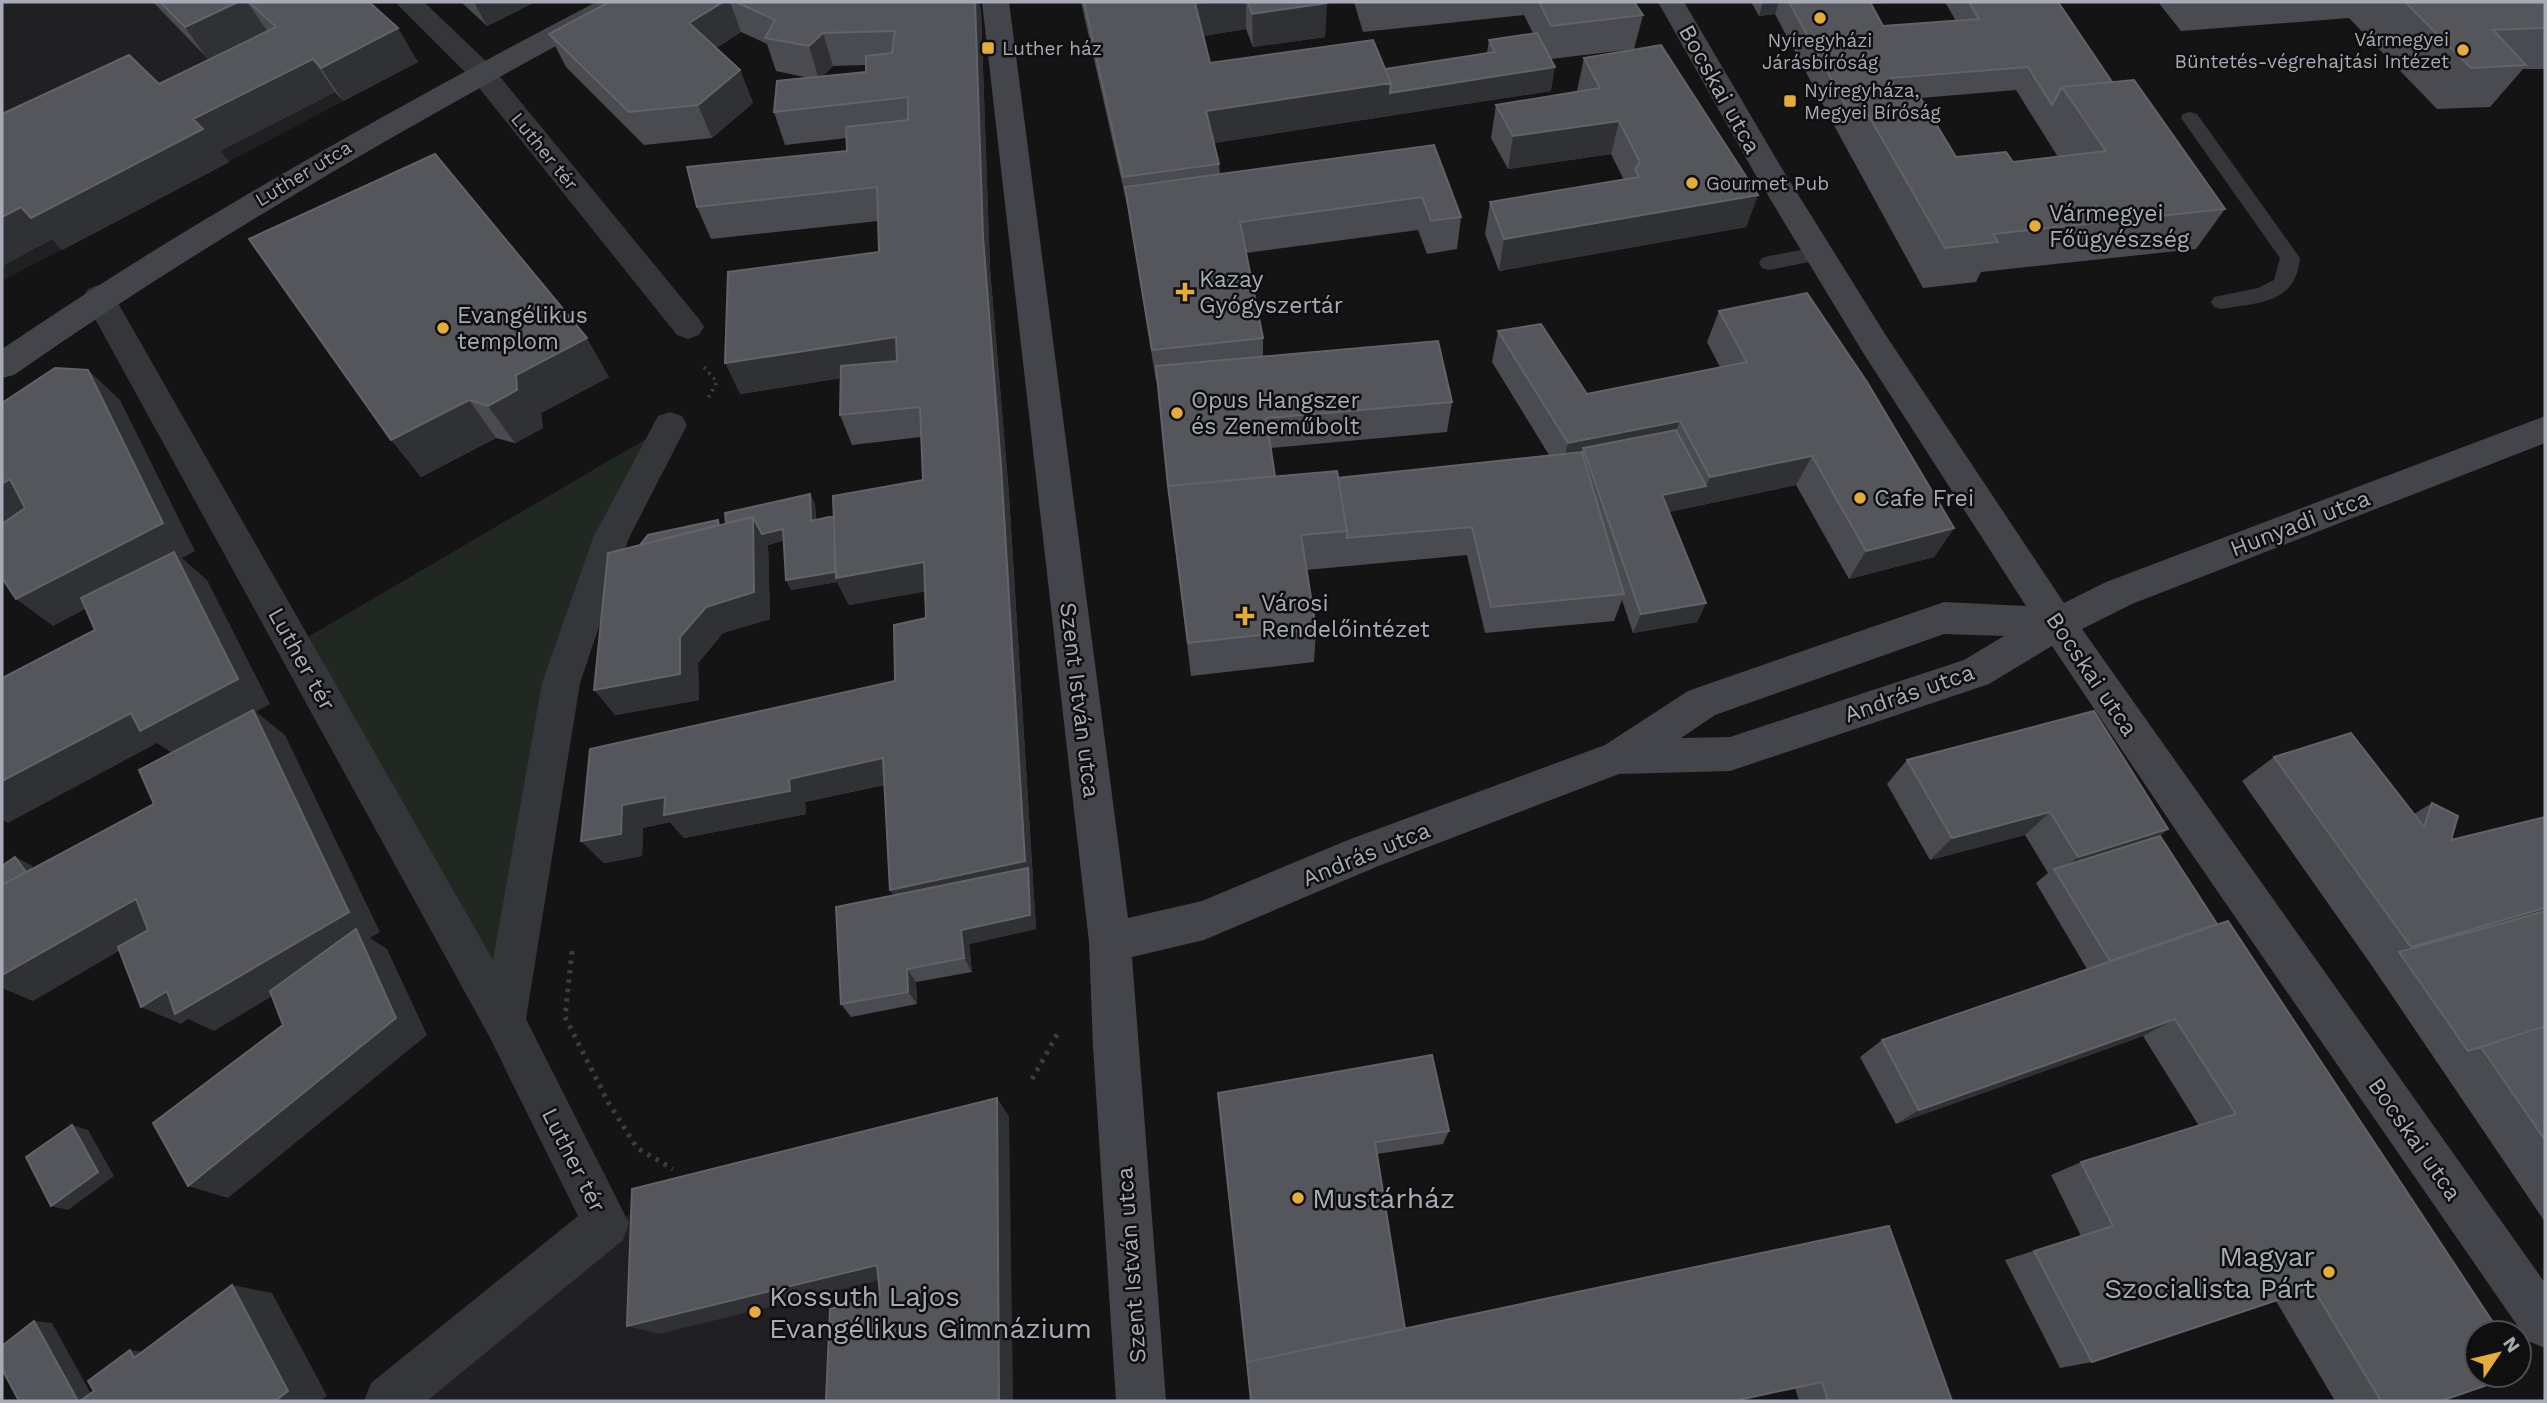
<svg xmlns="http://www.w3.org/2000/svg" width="2547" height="1403" viewBox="0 0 2547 1403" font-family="'Work Sans',sans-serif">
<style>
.built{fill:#202022}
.green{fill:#202821}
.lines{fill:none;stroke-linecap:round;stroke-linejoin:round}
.path-far1{stroke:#3b3d41;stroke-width:3.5;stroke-dasharray:2.5 4.5;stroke-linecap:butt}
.path{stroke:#3b3d41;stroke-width:5;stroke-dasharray:3.5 6;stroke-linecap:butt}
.lane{fill:#35363a;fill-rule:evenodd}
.street{fill:#35363a;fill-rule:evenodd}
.secondary{fill:#43454a;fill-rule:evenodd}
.wall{fill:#4a4b50;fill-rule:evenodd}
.shaded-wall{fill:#303134}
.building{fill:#54565b;stroke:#616369;stroke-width:2}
.poi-dot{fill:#e5ac3c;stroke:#0f0f10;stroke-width:2.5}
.labels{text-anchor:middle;stroke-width:5;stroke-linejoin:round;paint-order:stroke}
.far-poi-label{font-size:19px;fill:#a6abb5;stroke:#0f0f10;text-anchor:start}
.far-street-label{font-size:19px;fill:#a6abb5;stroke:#0f0f10}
.street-label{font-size:23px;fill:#a6abb5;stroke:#0f0f10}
.poi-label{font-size:23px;fill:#a6abb5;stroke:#0f0f10;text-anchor:start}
.near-poi-label{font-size:28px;fill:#a6abb5;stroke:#0f0f10;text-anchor:start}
</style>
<rect width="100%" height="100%" fill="#141415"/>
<path class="built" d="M2,2H354L418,62L2,281Z
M1009,1116L1013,1401H389L606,1223L661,1204Z"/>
<path class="green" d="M670,425L611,538L504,1021L294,645Z"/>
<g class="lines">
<path class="path-far1" d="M704,367L717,382L707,400"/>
<path class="path" d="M572,951L565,1017L608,1102L637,1148L673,1169
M1032,1079L1059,1031"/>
<path class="lane" d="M2190,112L2197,114L2300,258C2296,304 2258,303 2221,309L2214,307L2211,302L2214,297L2258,288L2274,280L2280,258L2181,118L2183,114Z
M1817,247L1824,249L1827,254L1824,259L1769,270L1762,268L1759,263L1762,258L1769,256Z"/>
<path class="street" d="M395,2H424L492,67L699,319L704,327L699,335L688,339L677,335L472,79Z
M99,285L110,289L493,960L542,683L593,538L658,416L670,412L682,416L687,425L629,538L580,683L526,1019L629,1223L623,1240L427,1401H364L371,1383L578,1216L489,1036L83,297L88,289Z"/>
<path class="secondary" d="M596,2H630L626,8C416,121 210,238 14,375L2,378V349C192,220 392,109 596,2Z
M982,2H1009L1128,918L1202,901L1348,840L1605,745L1688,691L1702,686L1944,602L2026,606L1862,351L1755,174L1658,2H1684L1784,172L1885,334L2064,603L2106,582L2545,416V443L2132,604L2082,629L2545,1283V1348L2528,1341L2189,850L2052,646L1989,684L1730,771L1619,774L1376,867L1204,940L1132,957L1166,1401H1116L1093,1047L1089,942ZM1944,634L2004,636L1964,660L1730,737L1681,738L1715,715Z"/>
</g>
<path class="wall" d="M153,2H369L418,62L343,101L335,92L220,151L229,162L62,250L52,239L2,266V114L159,84L209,60Z
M461,2H535L487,26Z
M609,2H979L981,11L990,269L1009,495L1036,929L969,944L972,972L916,982L917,1004L851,1017L841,1004L894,895L884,785L805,802L806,814L684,838L670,822L643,828L642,856L604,863L581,841L895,681L926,618L925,591L849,605L837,582L791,590L784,540L768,545L770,619L723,633L698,663L699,700L615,715L640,545L718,520L721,525L815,504L816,520L834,516L923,480L921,437L852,445L840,415L841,378L740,394L879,252L878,221L711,239L697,207L847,151V138L785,145L774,112L809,78L776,71L767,44L741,32L716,48L740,70L753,103L712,138L644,145L566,67L549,34ZM866,65V72L823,76L833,66Z
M1081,2H1326L1325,37L1253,47L1246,29L1203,36L1210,63L1385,69L1487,53L1489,40L1533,33L1524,15L1363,32L1354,2H1634L1643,15L1634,49L1551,59V91L1214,143L1219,164L1220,174L1434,145L1461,217L1457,249L1427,254L1418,230L1246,253L1263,338V356L1452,402L1447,432L1271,448L1275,476L1338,478L1549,455L1492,362L1498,331L1587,394L1720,367L1707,342L1719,311L1954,528L1934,557L1849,579L1796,485L1669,512L1706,603L1697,622L1633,633L1622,600L1614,621L1485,633L1467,555L1306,570L1316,629L1314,662L1191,676L1172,522L1158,380L1156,381L1128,209Z
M1751,2H1902L1871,4L1883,26L1956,21L1945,2H2058L2112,82L2225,209L2196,249L1981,272L1976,282L1923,288L1842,140L1775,14L1759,16ZM2016,90L2058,157L2013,162L1956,157L1920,98Z
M2158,2H2545V69H2523L2490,107L2437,109L2349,18L2181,31Z
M1584,58L1758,195L1746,227L1499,271L1485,234L1490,202L1624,180L1611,154L1508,169L1491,138L1496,105L1577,91Z
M249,239L609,377L541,413L543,428L515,443L496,438L421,477Z
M2274,757L2414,814L2432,803L2451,840L2545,817V1222L2372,966L2242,781Z
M1907,760L2168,829L2160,836L2441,1401H2335L2276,1301L2092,1362L2060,1368L2005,1260L2081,1236L2051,1175L2081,1162L2199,1126L2143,1036L1896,1124L1860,1057L1882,1040L2087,969L2036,883L2048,873L2025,835L1930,860L1887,784Z
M1218,1093L1449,1131L1443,1144L1377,1154L1405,1329L1889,1226L1952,1401H1799L1795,1388L1251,1401Z"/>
<path class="shaded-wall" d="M238,2H247L268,32L209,61L185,27Z
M474,2H535L487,26Z
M723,2H730L741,32L702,57L689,23Z
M975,2H979L981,11L990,269L1009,495L1036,929L969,944L972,972L964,958L903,910L890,890L983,237Z
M1206,2H1246V29L1197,37L1195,3Z
M1763,2H1779L1775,14L1759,16Z
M1327,3L1325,37L1253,47L1252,14Z
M398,28L418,62L343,101L321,68Z
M823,33L833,66L819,80L809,46Z
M313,59L335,92L220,151L229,162L62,250L52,239L2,266V217Z
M1555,67L1551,91L1207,144L1206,111L1391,83Z
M740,70L753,103L712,138L698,105Z
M1619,121L1611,154L1508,169L1513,136Z
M1758,195L1746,227L1499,271L1504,239Z
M896,337L906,368L740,394L725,363Z
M587,338L609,377L541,413L543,428L515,443L488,406L516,375Z
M88,370L120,400L195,551L182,558L207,580L270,704L256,712L285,735L380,932L370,938L387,949L427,1035L228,1198L188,1186L362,942L214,1031L188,1019L181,1024L141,1007L175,755L157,743L8,823L2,819V781L178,560L53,626L16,599Z
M469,400L496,438L421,477L391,440Z
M1680,421L1668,450L1583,448L1577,469L1560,473L1568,443Z
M1812,456L1796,485L1654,515L1662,495L1706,486L1710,477Z
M10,479L46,508L2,535V484Z
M810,494L815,504L816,531L811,521Z
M753,517L783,529L788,539L768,545L770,619L723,633L698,663L699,700L615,715L594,690L680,637Z
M1954,528L1934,557L1849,579L1866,551Z
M924,562L935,590L849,605L837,582L791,590L786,580L843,570Z
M1706,603L1697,622L1633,633L1641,614Z
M883,758L895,782L805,802L806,814L684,838L670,822L643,828L642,856L604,863L581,841L622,805L665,797L789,779Z
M2050,812L2025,835L1930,860L1952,838Z
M2168,829L2139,851L2058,874L2078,857Z
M15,857L31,865L49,889L2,922Z
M136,899L174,919L33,1001L2,988V975Z
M2545,908V916L2399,952L2411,947Z
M907,969L916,982L917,1004L908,992Z
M2175,1019L2143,1036L1896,1124L1919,1110Z
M997,1098L1009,1116L1013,1401H999Z
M72,1125L88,1130L114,1176L68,1210L51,1206Z
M877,1265L896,1276L659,1334L627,1326Z
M232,1285L272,1293L327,1396L320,1401H275Z
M34,1321L52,1323L95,1401H78Z
M130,1350L175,1356L134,1358Z"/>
<path class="building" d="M160,2H238L185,27Z
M249,2H369L398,28L321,68L313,59L193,119L203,129L31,218L21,207L2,217V114L129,55L159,84L276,27Z
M609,2H723L689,23L740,70L698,105L629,112L549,34Z
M736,2H975L983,237L1001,466L1025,861L890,890L883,758L789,779L790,791L664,815L665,797L622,805L621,834L581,841L590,749L895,681L894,625L926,618L924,562L836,578L833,496L923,480L920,407L840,415L841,366L897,361L896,337L725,363L728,272L879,252L877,187L697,207L687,167L847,151L846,127L908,120V97L774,112L777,81L866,72V56L892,53L895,31L823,33L809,46L765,38L775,20Z
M1084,2H1206L1195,3L1210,63L1373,40L1391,83L1206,111L1219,164L1123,177Z
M1248,2H1326L1327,3L1252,14Z
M1539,2H1634L1643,15L1551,26Z
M1789,2H1870L1883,26L1979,19L1969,2H2058L2112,82L2062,87L2052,105L2028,67L1890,78L1900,95L1859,99L1852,117Z
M2405,2H2545V28L2493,30L2526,65L2471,68Z
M1537,33L1555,67L1390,93L1391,83L1385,69L1495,52L1489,40Z
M1661,45L1758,195L1504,239L1490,202L1639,177L1635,169L1640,162L1619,121L1513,136L1496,105L1600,88L1584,58Z
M2134,80L2225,209L1993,234L1998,242L1945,248L1859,99L1918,94L1956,157L2006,152L2013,162L2106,151L2062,87Z
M1434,145L1461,217L1431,221L1422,197L1240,222L1263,338L1152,350L1125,187Z
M435,154L587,338L516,375L517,390L488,406L469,400L391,440L249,239Z
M1807,293L1867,382L1954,528L1866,551L1812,456L1710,477L1680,421L1568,443L1498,331L1541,324L1587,394L1747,362L1719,311Z
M1438,341L1452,402L1266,418L1275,476L1168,486L1156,366Z
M55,368L88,370L163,523L16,599L2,578V524L25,508L10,479L2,484V403Z
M1676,430L1706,486L1662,495L1706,603L1641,614L1583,448Z
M1582,452L1624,594L1491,607L1472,527L1347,538V531L1338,478Z
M1337,471L1347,531L1301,535L1316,629L1188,643L1168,486Z
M810,494L811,521L834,516L835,572L786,580L783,529L762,534L753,517L726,523L725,513Z
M753,517L754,592L706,607L680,637V674L594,690L608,553Z
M718,520V525L640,545L648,535Z
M174,552L238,679L140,731L131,713L2,781V678L95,630L81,598Z
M253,710L349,912L175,1014L167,991L141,1007L118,947L148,930L136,899L2,975V885L154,804L139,770Z
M2094,711L2168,829L2078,857L2050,812L1952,838L1907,760Z
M2351,733L2424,827L2432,803L2458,816L2451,840L2545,817V908L2411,947L2274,757Z
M2160,836L2217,924L2110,961L2054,869Z
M15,857L26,872L2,885V866Z
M1028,868L1030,915L961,930L964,958L907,969L908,992L841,1004L836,907Z
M2545,911V1026L2468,1051L2399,952Z
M2228,921L2500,1333H2477V1375H2516L2441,1401H2381L2313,1288L2092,1362L2034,1251L2113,1226L2081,1162L2236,1114L2175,1019L1919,1110L1882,1040Z
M356,929L396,1018L188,1186L153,1123L283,1025L270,991Z
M2545,1026V1140L2481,1047Z
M1432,1055L1449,1131L1375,1142L1405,1329L1247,1362L1218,1093Z
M997,1098L999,1401H826L830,1309L880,1295L877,1265L627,1326L632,1189Z
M72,1125L98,1172L51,1206L26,1157Z
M1889,1226L1952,1401H1828L1822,1382L1734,1401H1251L1247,1362Z
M232,1285L288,1391L275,1401H80L94,1391L88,1381L130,1350L134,1358Z
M34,1321L78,1401H19L2,1369V1346Z
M2519,1363L2525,1372L2519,1374Z"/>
<g class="poi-dot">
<circle cx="1820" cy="18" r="7"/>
<rect x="981" y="41" width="14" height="14" rx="3.5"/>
<circle cx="2463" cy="50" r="7"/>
<rect x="1783" y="94" width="14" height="14" rx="3.5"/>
<circle cx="1692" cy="183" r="7"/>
<circle cx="2035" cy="226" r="7"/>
<path d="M1181.5 281.5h7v7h7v7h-7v7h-7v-7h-7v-7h7z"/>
<circle cx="443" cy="328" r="7"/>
<circle cx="1177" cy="413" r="7"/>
<circle cx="1860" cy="498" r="7"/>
<path d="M1241.5 605.5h7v7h7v7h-7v7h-7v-7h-7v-7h7z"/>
<circle cx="1298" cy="1198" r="7"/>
<circle cx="2329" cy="1272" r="7"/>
<circle cx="755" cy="1312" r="7"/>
</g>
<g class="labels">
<g class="far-poi-label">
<text x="2449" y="46" text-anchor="end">Vármegyei<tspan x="2449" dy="22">Büntetés-végrehajtási Intézet</tspan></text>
<text x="1820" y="47" text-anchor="middle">Nyíregyházi<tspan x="1820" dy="22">Járásbíróság</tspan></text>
<text x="1002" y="55">Luther ház</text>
<text x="1804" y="97">Nyíregyháza,<tspan x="1804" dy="22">Megyei Bíróság</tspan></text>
<text x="1706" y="190">Gourmet Pub</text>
</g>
<g class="far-street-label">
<text transform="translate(545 151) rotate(51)" y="7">Luther tér</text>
<text transform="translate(303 173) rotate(-31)" y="7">Luther utca</text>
</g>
<g class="street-label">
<text transform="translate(1720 89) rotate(61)" y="8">Bocskai utca</text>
<text transform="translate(2300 523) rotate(-21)" y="8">Hunyadi utca</text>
<text transform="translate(302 659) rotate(61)" y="8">Luther tér</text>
<text transform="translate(2092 674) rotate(56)" y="8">Bocskai utca</text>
<text transform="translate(1909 693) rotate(-19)" y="8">András utca</text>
<text transform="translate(1080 700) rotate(83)" y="8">Szent István utca</text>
<text transform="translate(1366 854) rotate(-22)" y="8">András utca</text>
<text transform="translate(2415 1139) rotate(55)" y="8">Bocskai utca</text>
<text transform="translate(574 1160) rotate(63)" y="8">Luther tér</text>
<text transform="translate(1131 1265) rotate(-94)" y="8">Szent István utca</text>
</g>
<g class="poi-label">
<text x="2049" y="221">Vármegyei<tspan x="2049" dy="26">Főügyészség</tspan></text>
<text x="1199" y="287">Kazay<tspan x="1199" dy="26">Gyógyszertár</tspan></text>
<text x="457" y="323">Evangélikus<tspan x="457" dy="26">templom</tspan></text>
<text x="1191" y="408">Opus Hangszer<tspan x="1191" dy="26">és Zeneműbolt</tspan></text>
<text x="1874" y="506">Cafe Frei</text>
<text x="1261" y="611">Városi<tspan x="1261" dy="26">Rendelőintézet</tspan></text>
</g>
<g class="near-poi-label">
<text x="1312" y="1208">Mustárház</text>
<text x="2315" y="1266" text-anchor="end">Magyar<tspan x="2315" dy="32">Szocialista Párt</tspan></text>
<text x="769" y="1306">Kossuth Lajos<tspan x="769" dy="32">Evangélikus Gimnázium</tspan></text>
</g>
</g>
<rect width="2547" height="1403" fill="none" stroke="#a6abb5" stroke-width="7"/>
<g transform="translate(2498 1354) rotate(55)"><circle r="33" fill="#0f0f10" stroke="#4b4d52" stroke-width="2"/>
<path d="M0-5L12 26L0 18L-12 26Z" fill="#e5ac3c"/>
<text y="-10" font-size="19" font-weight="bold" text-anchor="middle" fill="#a6abb5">N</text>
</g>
</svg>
